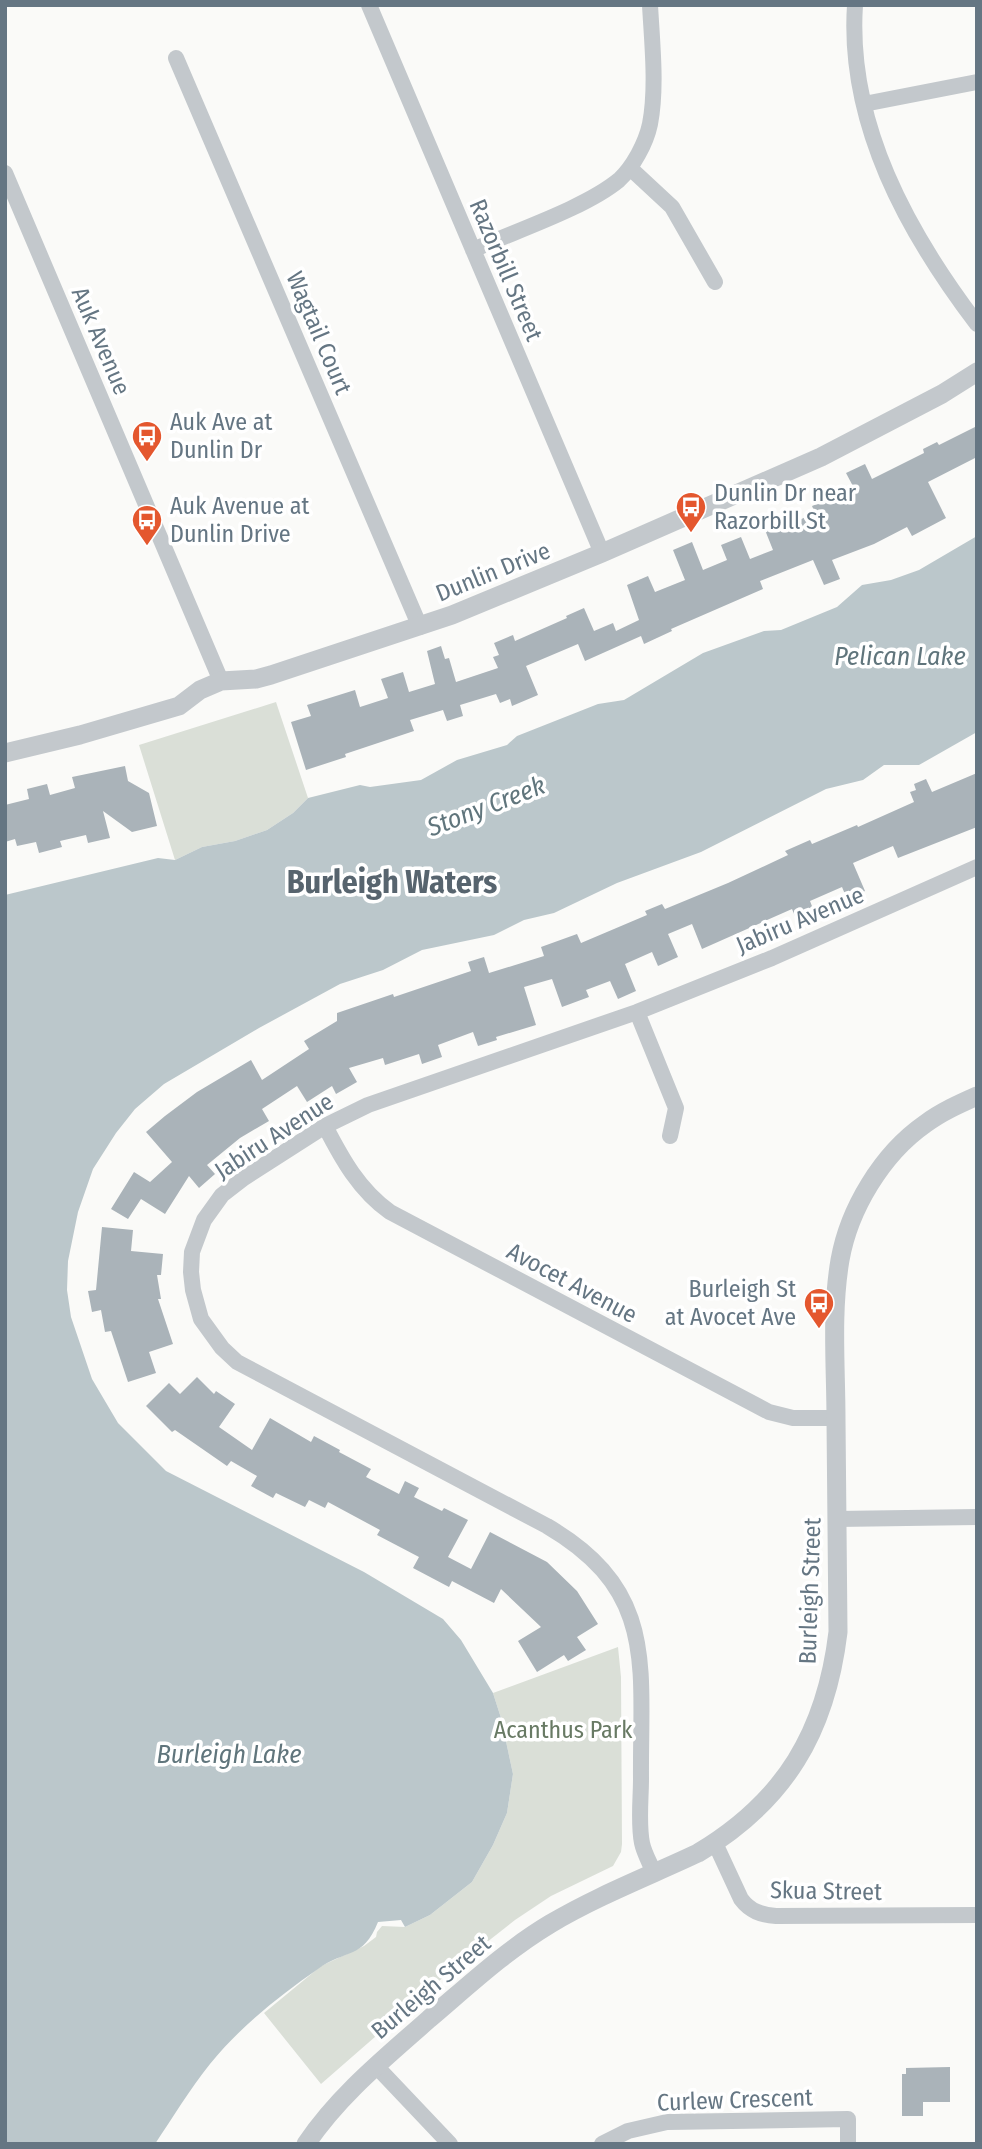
<svg xmlns="http://www.w3.org/2000/svg" width="982" height="2149" viewBox="0 0 982 2149" font-family="'Fira Sans Condensed',sans-serif">
<style>
.green{fill:#dadfd7}
.water{fill:#bbc7cb}
.building{fill:#aab3b9}
.lines{fill:none;stroke-linecap:round;stroke-linejoin:round}
.minor{stroke:#c3c8cc;stroke-width:16}
.tertiary{stroke:#c3c8cc;stroke-width:19}
.labels{text-anchor:middle;stroke-width:7;stroke-linejoin:round;paint-order:stroke}
.street-label{font-size:24px;fill:#657683;stroke:#fff}
.poi-label{font-size:24px;fill:#657683;stroke:#fff;text-anchor:start}
.park-label{font-size:24px;fill:#687a64;stroke:#fff}
.water-label{font-size:26px;font-style:italic;fill:#60757c;stroke:#fff}
.district-label{font-size:32px;font-weight:bold;fill:#57646e;stroke:#fff}
</style>
<rect width="100%" height="100%" fill="#fafaf8"/>
<path class="green" d="M276,702L308,798L293,813L267,830L235,841L202,847L175,860L139,745Z
M618,1647L621,1677L622,1844L621,1852L613,1866L551,1896L515,1920L454,1968L321,2084L264,2013L321,1966L364,1946L376,1937L377,1932L382,1926L405,1927L430,1915L472,1882L493,1845L507,1813L513,1774L501,1718L493,1693Z"/>
<path class="water" d="M977,536V732L919,765H884L863,780L826,789L701,852L617,883L554,913L524,920L494,935L422,950L383,970L340,984L259,1028L164,1084L135,1109L116,1133L93,1169L78,1212L68,1261L67,1290L71,1317L92,1379L118,1423L166,1471L364,1572L443,1619L461,1640L493,1693L501,1718L513,1774L507,1813L493,1845L472,1882L430,1915L405,1927L401,1920L378,1922C363,1960 345,1949 318,1969C279,1996 240,2027 210,2064C190,2089 173,2117 155,2144H5V895L158,858L175,860L202,847L235,841L267,830L293,813L308,798L360,785L370,787L421,780L457,760L507,745L517,736L598,704L624,700L703,653L764,631L781,630L837,607L862,585L891,580L919,570Z"/>
<path class="building" d="M977,426V457L928,482L946,518L912,536L907,527L874,544L832,560L840,579L824,585L813,560L760,581L763,589L671,629L672,631L644,644L641,636L585,661L578,644L526,666L538,695L512,706L510,699L500,703L496,694L460,705L463,716L447,721L443,710L410,720L414,731L345,754L346,757L306,770L291,722L311,716L307,705L355,690L360,707L388,698L381,679L403,672L409,692L435,684L427,651L441,646L445,659L449,658L456,682L498,668L493,657L499,655L494,643L513,635L515,641L567,618L566,616L584,608L594,631L613,623L616,631L639,620L627,585L648,576L655,592L685,580L673,550L692,542L703,570L727,560L721,545L741,537L750,559L773,550L763,525L786,515L790,524L815,513L812,506L827,500L828,503L855,490L846,473L865,464L872,479L924,453L923,449L937,442L939,445Z
M125,766L128,781L149,793L157,826L132,832L103,811L110,838L88,843L86,835L60,841L62,847L39,853L36,842L17,846L15,839L5,842V805L29,799L27,789L47,784L50,795L75,788L72,777Z
M977,773V827L898,858L893,846L853,863L865,891L847,899L842,887L810,901L815,914L797,921L792,909L702,949L692,924L668,934L678,957L658,966L652,952L625,964L636,991L618,999L610,981L586,990L589,997L562,1007L552,979L524,987L536,1025L496,1037L497,1040L478,1046L473,1032L438,1045L442,1057L422,1064L419,1054L385,1065L383,1058L349,1068L357,1082L336,1094L332,1086L307,1102L297,1086L262,1109L269,1121L240,1138L207,1165L215,1174L199,1188L189,1176L165,1214L141,1199L128,1219L111,1209L134,1172L150,1182L172,1162L146,1132L165,1116L197,1092L251,1060L262,1080L309,1049L304,1041L337,1021V1013L393,994L394,997L471,971L468,962L484,957L489,973L544,956L541,947L577,934L581,943L647,915L645,911L662,904L665,909L728,883L788,855L785,851L810,840L812,844L857,825L858,827L914,802L910,792L916,790L914,784L926,779L932,792Z
M102,1227L133,1230L131,1251L163,1254L161,1275H157L161,1299H158L173,1344L149,1352L156,1373L128,1382L111,1331L105,1332L101,1310L92,1312L88,1291L96,1290Z
M197,1377L214,1394L216,1391L235,1404L219,1427L252,1450L270,1418L311,1442L314,1436L340,1450L339,1452L371,1469L366,1477L399,1494L405,1481L419,1488L414,1497L442,1511L444,1508L468,1520L448,1557L471,1569L490,1532L547,1562L577,1591L598,1624L577,1637L586,1650L568,1661L564,1655L537,1672L518,1641L541,1627L501,1589L494,1603L452,1581L449,1587L413,1568L419,1557L377,1535L380,1530L328,1502L325,1508L309,1500L305,1507L276,1493L273,1498L251,1486L257,1476L231,1461L227,1466L175,1430L172,1432L146,1406L169,1383L180,1394Z
M950,2067V2102H923V2116H902V2074H906V2068Z"/>
<g class="lines">
<path class="minor" d="M369,5L602,553
M855,5C847,124 908,233 977,324
M176,58L420,627
M864,104L977,82
M630,168L672,207L715,282
M5,173L221,681
M473,250C515,231 585,208 619,180C633,167 646,143 650,124C657,88 652,42 650,5
M637,1012L676,1108L670,1136
M325,1126C342,1159 359,1190 390,1212L769,1412L793,1418H836
M837,1519L977,1517
M715,1843L741,1899C750,1911 761,1915 776,1916L977,1915
M654,1873C650,1863 644,1853 642,1843C638,1823 641,1799 641,1779C640,1666 658,1591 547,1526L237,1362L222,1348L201,1319L193,1290L191,1272L192,1252L204,1220L222,1195L244,1178L325,1126L368,1105L637,1012L772,958L977,867
M376,2066L450,2144
M602,2144L628,2131L667,2122L848,2119V2144"/>
<path class="tertiary" d="M5,753L80,735L179,706L200,690L221,681L256,679L271,675L452,615L602,553L821,457L942,394L977,372
M306,2144C339,2095 385,2058 429,2019C468,1986 505,1951 550,1924C597,1896 649,1876 698,1853C785,1801 826,1732 838,1632C837,1561 837,1491 836,1420C836,1367 831,1313 840,1260C849,1209 882,1154 925,1124C941,1112 959,1104 977,1096"/>
</g>
<defs>
<g id="bus-pin" transform="scale(1.575)"><path d="M0 17L-7.5 6A9.5 9.5 0 1 1 7.5 6Z" fill="#e4572e" stroke="#fff"/><path d="M-5-6H5V4H4V6H2V4H-2V6H-4V4H-5ZM-3.5-4V0h7V-4ZM-3.5 1.2v1.5H-2V1.2ZM2 1.2v1.5H3.5V1.2Z" fill="#fff"/></g>
</defs>
<g fill-rule="evenodd">
<use href="#bus-pin" x="147" y="436"/>
<use href="#bus-pin" x="691" y="507"/>
<use href="#bus-pin" x="147" y="520"/>
<use href="#bus-pin" x="819" y="1303"/>
</g>
<g class="labels">
<g class="street-label">
<text transform="translate(506 270) rotate(67)" y="8">Razorbill Street</text>
<text transform="translate(319 333) rotate(67)" y="8">Wagtail Court</text>
<text transform="translate(101 341) rotate(67)" y="8">Auk Avenue</text>
<text transform="translate(493 572) rotate(-22)" y="8">Dunlin Drive</text>
<text transform="translate(800 920) rotate(-23)" y="8">Jabiru Avenue</text>
<text transform="translate(274 1136) rotate(-33)" y="8">Jabiru Avenue</text>
<text transform="translate(572 1283) rotate(28)" y="8">Avocet Avenue</text>
<text transform="translate(810 1591) rotate(-88)" y="8">Burleigh Street</text>
<text transform="translate(826 1891) rotate(1)" y="8">Skua Street</text>
<text transform="translate(431 1987) rotate(-40)" y="8">Burleigh Street</text>
<text transform="translate(735 2100) rotate(-2)" y="8">Curlew Crescent</text>
</g>
<g class="poi-label">
<text x="170" y="430">Auk Ave at<tspan x="170" dy="28">Dunlin Dr</tspan></text>
<text x="714" y="501">Dunlin Dr near<tspan x="714" dy="28">Razorbill St</tspan></text>
<text x="170" y="514">Auk Avenue at<tspan x="170" dy="28">Dunlin Drive</tspan></text>
<text x="796" y="1297" text-anchor="end">Burleigh St<tspan x="796" dy="28">at Avocet Ave</tspan></text>
</g>
<g class="park-label">
<text x="563" y="1738">Acanthus Park</text>
</g>
<g class="water-label">
<text x="900" y="665">Pelican Lake</text>
<text transform="translate(486 806) rotate(-21)" y="9">Stony Creek</text>
<text x="229" y="1763">Burleigh Lake</text>
</g>
<g class="district-label">
<text x="392" y="893">Burleigh Waters</text>
</g>
</g>
<rect width="982" height="2149" fill="none" stroke="#657683" stroke-width="14"/>
</svg>
